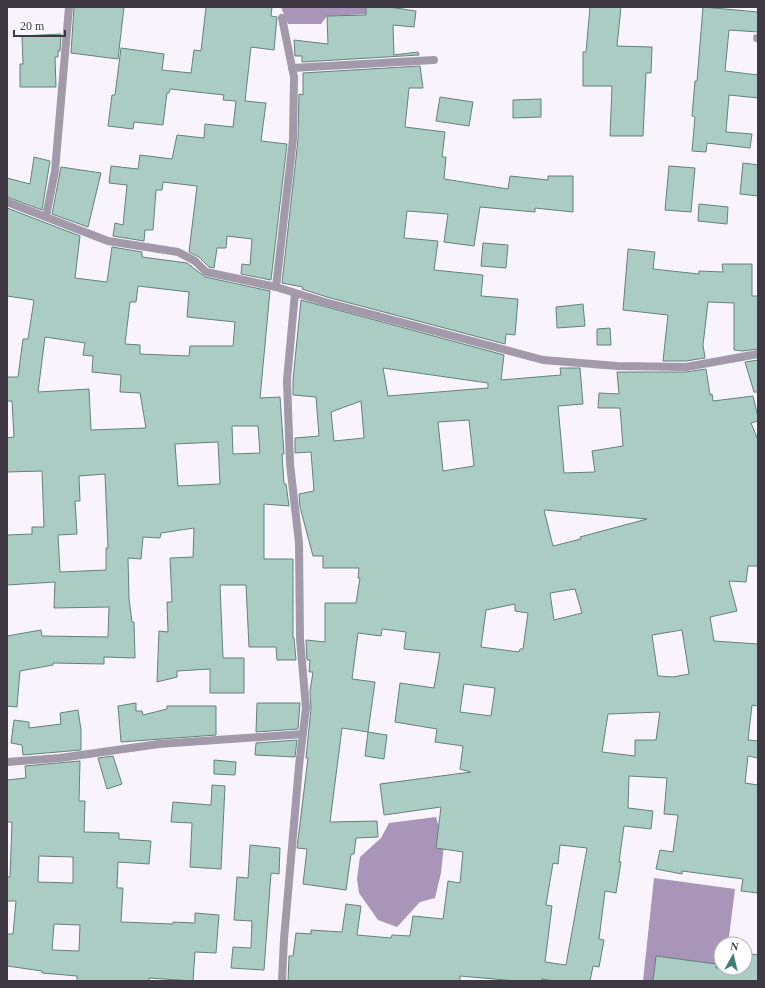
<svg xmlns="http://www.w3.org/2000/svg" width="765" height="988" viewBox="0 0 765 988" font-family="'Times New Roman',serif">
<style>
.water{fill:#a895b8}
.building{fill:#aaccc3;stroke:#63827a;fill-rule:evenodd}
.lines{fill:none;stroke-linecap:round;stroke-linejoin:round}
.minor{stroke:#a299a9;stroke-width:8}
</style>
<rect width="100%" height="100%" fill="#f9f3fe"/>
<path class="water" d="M281,7H408L367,14L327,16L321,24H288Z
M436,817L444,844L441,873L435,898L420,902L397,927L378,920L359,893L357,879L360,857L381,838L389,823Z
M654,878L735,889L728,944H721V968L724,981H643Z"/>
<path class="building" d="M74,7H124L118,59L71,53Z
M206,7H272L271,16L277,17L274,50L251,47L245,101L266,103L261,141L287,144L271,280L241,274L242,264L250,265L252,239L227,236L226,248H217L214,268L209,267L199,257L189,252L197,186L163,182L162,190H156L153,230H145L144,241L113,236L115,223L123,225L127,185L109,183L111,166L138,169L140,155L172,159L177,135L204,138L205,124L233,127L236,101L223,100L224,95L170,89L169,93H167L163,125L134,122L133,129L108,126L112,95H115L121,48L164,54L162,70L191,73L194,50L201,51Z
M366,7H389L416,11L414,27L393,25L394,55L418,52L419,55L302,62V56H295L294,40L328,44L327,16L366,15Z
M590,7H621L617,46L652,47L651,73H646L643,136H610L612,86H583V52H586Z
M703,7L758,12V32L729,30L725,71L758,75V98L729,95L726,132L752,134L750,148L707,143L706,152L692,151L695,117L692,116L695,81H697Z
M61,34L60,51H58V57H55L56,87H20V64H23L22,36Z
M420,66L423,88H409L405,127L445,132L442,157H446L444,179L508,189L510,176L548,180V176H573V212L535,208V212L480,207L474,246L444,242L448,214L407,211L404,238L438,241L434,270L483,275L481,296L518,299L515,335L506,334L505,344L327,297L302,289L303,287L282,283L298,140L299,94L303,95V73Z
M440,97L473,102L469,126L436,121Z
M541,99V117L513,118V100Z
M34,157L50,161L42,210L7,197V178L30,184Z
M743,163L758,165V196L740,194Z
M669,166L695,168L691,212L665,210Z
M61,167L101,173L88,227L52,214Z
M699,204L728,207L727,224L698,221Z
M7,208L80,236L75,278L107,282L112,247L142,252V257L187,263L205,277L270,291L260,398L280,397L284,454H282L284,484H286L289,506L264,504V559H293V638H294L296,660H277L276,647H249L246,585H220L223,658H244V693H210V669L177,671V677L157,682L159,631L168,632L167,602H172L170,558L193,557L194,528L161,533L160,538L143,537L141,559L128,558L129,599L132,622H134L135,658L104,657V664L53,663V665L20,671L17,707L7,706V636L41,630L42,636L108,637L109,607L54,608L55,582L7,585V535L32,534V527H44L42,471L7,472V438L14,437L12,401H7V377H18L23,339H28L34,300L7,296ZM138,286L189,292L187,317L235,322L233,346H190L189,356L140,354V345L125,344L130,302H136ZM45,337L85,343L83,355L93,356L92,372L121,375L120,392L140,393L146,428L91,430L89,389L38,392ZM232,426H258L260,453L233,454ZM218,442L220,484L178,486L175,444ZM105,474L108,548H106V570L60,572L58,535L77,534L75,501H80L79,476Z
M483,243L508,245L506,268L481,266Z
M628,249L655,252L653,269L699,274V271L723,272L722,264H752V296H758V349L742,351L734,350V303L708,302L703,345L705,358L686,361H663L668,315L623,310Z
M301,300L504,355L501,380L561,375L560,368H580L583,404L558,406L564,473L595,472L592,451L623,446L620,408H598L599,393L619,394L617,372H686L706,369L710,395L712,394L713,401L753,396L758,417V421L751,423L758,440V566H748L746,582L729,581L737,611L710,617L714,641L758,644V706L752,705L748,740L758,741V758L748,756L745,783L758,785V893L741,891L743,879L682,871V874L656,869L660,850L673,852L678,815L664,814L667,778L629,776L628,808L653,811L651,829L624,826L619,862H621L616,893L605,891L599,939L604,940L599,967L593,966L590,981H554L542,979L541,981H517L460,976V981H288L289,956H293L296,933L311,934V930L342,932L346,904L361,906L357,935L391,938L392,935L410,936L413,916L443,919L448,881L460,883L463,852L436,848L441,807L384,815L380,784L471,772L460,769L463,746L435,742L437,729L395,722L400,683L434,688L440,653L404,649L406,632L382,629L381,636L358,633L352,679L375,682L368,732L387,735L384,759L365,756L368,732L342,728L330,822L377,821L378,837L356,838L354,854H351L346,890L303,884L307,849L297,848L308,758H306L311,709L310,691L313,672H309L310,660H307L306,640L325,642V603H356L360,578H358L359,568H323V556H313L300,507L299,494L314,491L311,452L295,453V438L319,436L316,397L293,395V380ZM383,368L488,383V388L388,396ZM361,401L364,438L334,441L331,412ZM469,420L474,466L443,471L438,422ZM544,510L647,519L580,537L581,539L553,546ZM575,589L582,613L554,620L550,593ZM515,604V611L528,613L523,649H520L519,652L481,647L486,610ZM682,630L689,674L673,677L658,676L652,635ZM464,684L495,688L491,716L460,712ZM660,712L656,740H635V756L602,752L608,714ZM560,845L587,848L566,965L545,962L552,906L546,905L553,863L558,864Z
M583,304L585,326L557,328L556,307Z
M610,328L611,345H597V329Z
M758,360V392H754L745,362Z
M136,703V711H142L143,715L167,709V706H216V735L121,742L118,706Z
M257,703H300L298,729L256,732Z
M78,710L81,730V750L23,755L22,745L11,743L14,720L29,722V728L61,724L60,713Z
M297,740L295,757L255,755L256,743Z
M113,756L122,784L107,789L98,758Z
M214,760L236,762L235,775L214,774Z
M80,761L79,801H85L84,832L119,833V839L151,841L149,864L118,862L117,888H123L121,922L173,924V922L195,923V913L219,915L216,953L195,952L193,981L149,978V981H77V976L42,973V971L7,966V934H13L16,901H7V877H10L12,822H7V780L26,778L25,766ZM39,856L73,857V883L38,882ZM54,924L80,925L79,951L52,950Z
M212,785L225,786L221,869L190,867L192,823L171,822L173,802L211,805Z
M250,845L280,848L279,874L271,873L264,970L231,968L233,947L251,948L252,921L234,920L237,877L248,878Z
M745,953L758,955V981H653L656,956L716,964V968H745Z"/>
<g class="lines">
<path class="minor" d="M757,38H758
M292,68L434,60
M7,202L108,241L178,252L195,261L206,272L276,287L325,302L543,360L617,366L686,367L758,354
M46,216L55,171L69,7
M276,287L293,139L294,77L282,18
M7,762L60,758L159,744L303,734
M282,981L284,939L299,766L306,708L300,639L299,543L290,464L287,380L295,293"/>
</g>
<rect width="765" height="988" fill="none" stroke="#3e3842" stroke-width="16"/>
<g transform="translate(733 956) rotate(8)"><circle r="19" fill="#ffffff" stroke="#b2afb3"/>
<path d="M0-3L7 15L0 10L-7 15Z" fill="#3e8173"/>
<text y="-6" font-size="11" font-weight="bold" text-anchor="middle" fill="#3e3842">N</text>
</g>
<path d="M14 30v6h51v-6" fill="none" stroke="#3e3842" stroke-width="2"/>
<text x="20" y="30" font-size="12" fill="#3e3842" stroke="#ffffff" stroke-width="3" paint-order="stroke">20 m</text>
</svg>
